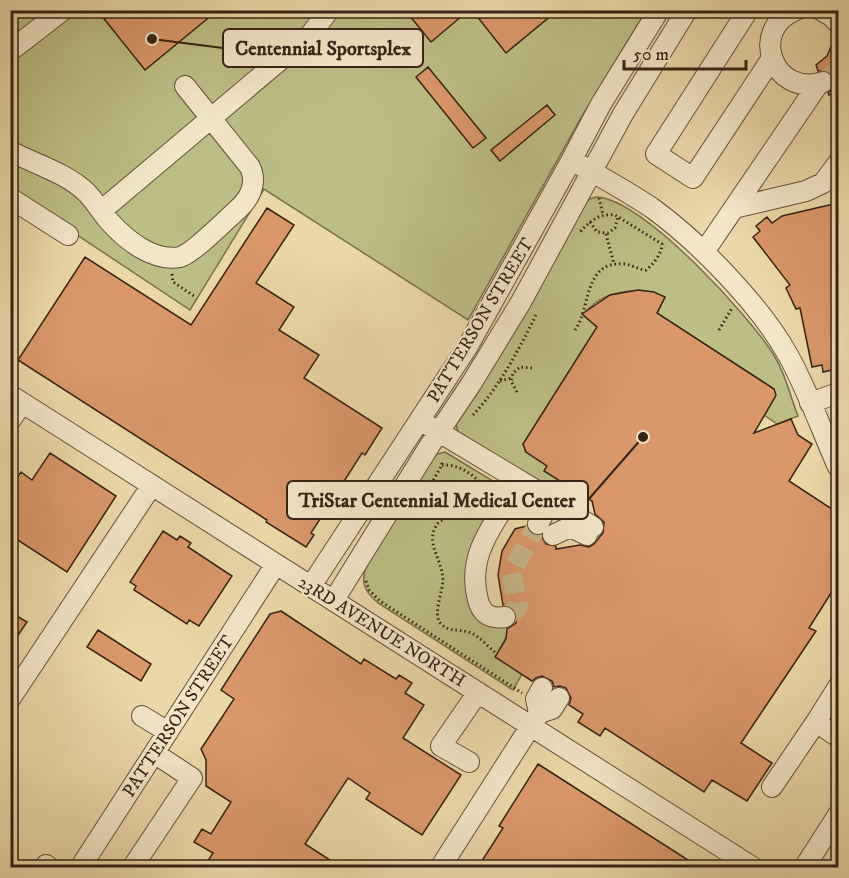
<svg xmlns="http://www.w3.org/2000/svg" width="849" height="878" viewBox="0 0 849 878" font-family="'IM FELL DW Pica',serif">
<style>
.green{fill:#bcbe85;stroke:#79704d;stroke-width:1.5}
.building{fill:#da976a;stroke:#362315;stroke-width:1.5}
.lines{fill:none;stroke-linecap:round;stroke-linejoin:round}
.minor-tunnel{stroke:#c7b48b;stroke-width:20;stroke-dasharray:20 10;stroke-linecap:butt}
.minor-casing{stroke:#63503a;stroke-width:22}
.path{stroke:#362315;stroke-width:3;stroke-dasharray:1.5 3;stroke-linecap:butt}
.minor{stroke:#f2e6c7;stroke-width:20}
.labels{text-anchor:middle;stroke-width:4.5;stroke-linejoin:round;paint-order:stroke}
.street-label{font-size:18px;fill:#362315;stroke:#f2e6c7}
.leader{fill:none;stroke:#362315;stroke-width:2}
.callout-dot{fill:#362315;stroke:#f2e6c7;stroke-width:2}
.callout{fill:#f2e6c7;stroke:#362315;stroke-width:2}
.callout-label{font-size:20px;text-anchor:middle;font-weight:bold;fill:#362315}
</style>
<rect width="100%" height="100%" fill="#ebd8a9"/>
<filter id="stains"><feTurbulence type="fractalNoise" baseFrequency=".00333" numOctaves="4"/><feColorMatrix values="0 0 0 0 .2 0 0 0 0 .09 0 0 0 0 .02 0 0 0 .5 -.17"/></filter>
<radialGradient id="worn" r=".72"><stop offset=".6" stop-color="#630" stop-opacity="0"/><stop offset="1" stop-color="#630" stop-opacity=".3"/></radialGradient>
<path class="green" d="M10,11H646L581,118L468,320L264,189L190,310L11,191Z
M597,197C643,199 751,317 775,357C786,375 790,396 798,416L777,424L764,415L775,397L774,389L657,314L665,297C636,286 603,289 583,315L597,327L523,444L526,452L547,466L545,471L587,498L583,512L458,433L456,424L583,207L589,199Z
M445,452L493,481L501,495L470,590L506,620L507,635L496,657L522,674L513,690L378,603C366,593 360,583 366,567L433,458L437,454Z"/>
<path class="building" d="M97,10H218L145,70Z
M405,10H469L431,42Z
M472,10H558L506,53Z
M836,35H838V90L829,95L828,93L834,86L833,75L827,71H818L816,65L827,56Z
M428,67L486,138L473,148L416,77Z
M547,105L555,115L500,161L491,150Z
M838,203V362H836L837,369L823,372L822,365L812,367L800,308L796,309L786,288L790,285L753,237L760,231L756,226L767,217L772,223L782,216Z
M267,208L294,225L256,283L294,307L279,330L319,355L304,378L382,428L365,455L362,453L311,533L314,535L306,547L266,522L267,520L18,360L85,257L191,325Z
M638,290L654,292L665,297L657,313L774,389L776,395L774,399L754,433L791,419L798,435L812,444L789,481L838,513V582L809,628L816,631L741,743L772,763L747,801L712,780L704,792L605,728L600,736L578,722L583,714L569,705L571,698L566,688L560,686L554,687L552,681L542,676L536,678L532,681L495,657L506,639L507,629L516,623L517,616L515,611L511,606L503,605L498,575L502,551L515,529L526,526L532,534L541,535L546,544L556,546V549L580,545L589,547L594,544L603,533L604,522L595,514L592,501L544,471L547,466L526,452L523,444L597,327L582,314L610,295Z
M50,453L116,496L67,572L10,535V488L21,472L32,480Z
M163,531L177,540L180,536L191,543L188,547L232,576L199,626L189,620L187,624L134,590L136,586L130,582Z
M281,611L361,664L364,659L396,679L399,675L412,683L405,693L424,705L403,738L461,775L422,835L366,799L370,793L348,778L305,844L341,867H204L213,853L194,842L202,829L211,834L231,802L206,786V760L201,749L234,699L221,690L270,614Z
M10,612L27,622L10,647Z
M98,630L151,664L141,681L87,647Z
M538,764L699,867H478L503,828L499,826Z"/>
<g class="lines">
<path class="minor-tunnel" d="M823,82L838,70
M505,617L516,609L518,605L511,573L538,524"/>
<g class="minor-casing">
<path id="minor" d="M748,10L656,154L693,178L772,58
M796,10C748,29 773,98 823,82
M821,10L831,16L838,23
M10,51L63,10
M10,151C35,164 66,173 86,192C95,201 101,212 109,221C126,240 153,262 180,257C192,254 225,221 236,211C249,200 258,184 250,167L185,86
M582,166C606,180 630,193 652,208C699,242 760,305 788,355C807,389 822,431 838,467
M10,198L68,235
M734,208L806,191L823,183L838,163
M101,211L311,34L329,10
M704,252L819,83
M10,395L754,868
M810,403L838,393
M10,421L22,403
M429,426L547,497L544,513L538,524
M547,497L593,527
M553,535L570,527L587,535
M311,586L468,346L572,159L601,104L659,10
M334,600L430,445L471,384L521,302L623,114L687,10
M505,617C491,619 482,615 478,600C465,552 498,520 520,481
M838,687L816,722L838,737
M10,699L152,485
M539,713L536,699L542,688
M142,716L168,732
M469,762L441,746L478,692
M772,787L816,722
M46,865L50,868
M80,868L276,564
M132,868L192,778L154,753
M440,868L539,713L552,709L559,698
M804,868L838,815"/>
</g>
<path class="path" d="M599,198L603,215
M590,222L597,232L608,233L615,228L618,216
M606,234L614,264
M172,274L173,282L194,296
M575,330C591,309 583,261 623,264C632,264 638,270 646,270C653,265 662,253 662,244L615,215C599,213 590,221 580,232
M719,330L732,308
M500,381L512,378
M517,392L511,381L513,373L520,367L532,368
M473,415C500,386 518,351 536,315
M442,465C463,464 481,480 491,497
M487,490L439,522C423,540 442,559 443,579C443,592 432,614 441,624C449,632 458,629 468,632C479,635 488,647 497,654
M410,513L424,496L442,465V461
M366,581L369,590L380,601L522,693"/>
<use href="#minor" class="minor"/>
</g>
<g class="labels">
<g class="street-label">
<text transform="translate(480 320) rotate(-59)" y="6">PATTERSON STREET</text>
<text transform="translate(382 631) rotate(32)" y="6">23RD AVENUE NORTH</text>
<text transform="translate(178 716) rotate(-57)" y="6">PATTERSON STREET</text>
</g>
</g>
<path class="leader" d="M152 39L223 48M643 437L588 500"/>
<g class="callout-dot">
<circle cx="152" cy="39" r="6"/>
<circle cx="643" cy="437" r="6"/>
</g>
<g class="callout">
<rect x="223" y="29" width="200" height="38" rx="6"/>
<rect x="287" y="481" width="301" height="38" rx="6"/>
</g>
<g class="callout-label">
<text x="323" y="55">Centennial Sportsplex</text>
<text x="437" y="507">TriStar Centennial Medical Center</text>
</g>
<rect width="849" height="878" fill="none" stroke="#ebd8a9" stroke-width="36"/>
<rect x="12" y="12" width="825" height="854" fill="none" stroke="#362315" stroke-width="3"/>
<rect x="18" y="18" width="813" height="842" fill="none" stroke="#362315" stroke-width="1.5"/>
<path d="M624 60v9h122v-9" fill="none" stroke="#362315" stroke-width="3"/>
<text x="633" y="60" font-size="18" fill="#362315" stroke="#f2e6c7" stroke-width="4.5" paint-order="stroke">50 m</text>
<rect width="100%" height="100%" filter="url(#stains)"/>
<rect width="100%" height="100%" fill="url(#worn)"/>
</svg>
